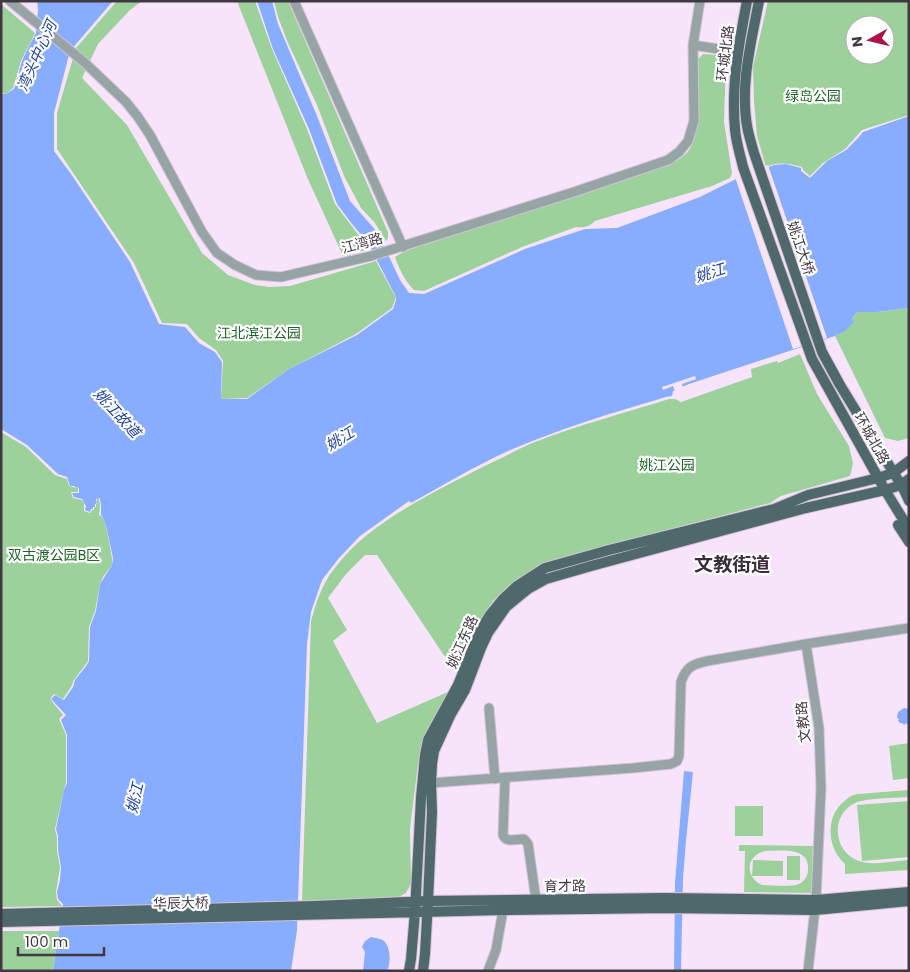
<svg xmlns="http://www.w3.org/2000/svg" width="910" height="972" viewBox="0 0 910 972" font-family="Poppins,'Noto Sans SC',sans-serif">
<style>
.green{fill:#9cd19c;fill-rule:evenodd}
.water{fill:#88adfe}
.pier{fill:#f8e4fa}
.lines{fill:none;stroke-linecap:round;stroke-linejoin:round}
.minor-casing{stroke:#d3c2d5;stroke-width:11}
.major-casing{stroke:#d3c2d5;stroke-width:12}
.minor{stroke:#96a4a6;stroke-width:9}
.major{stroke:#4e686b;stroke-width:10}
.labels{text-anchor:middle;stroke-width:4.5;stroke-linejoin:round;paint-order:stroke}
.street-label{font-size:14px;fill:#413942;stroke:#fff}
.park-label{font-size:14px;fill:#1c6725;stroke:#fff}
.water-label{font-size:15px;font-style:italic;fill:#21439f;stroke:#fff}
.district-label{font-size:19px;font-weight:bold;fill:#3b2c3d;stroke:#fff}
</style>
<rect width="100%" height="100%" fill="#f8e4fa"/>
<path class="green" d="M117,1H142L130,10L98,44L82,78L127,125L202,253L228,275L255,285L269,287L290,286L376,261L395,296V300L392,308L356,334L289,369L247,398L221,399L223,361L216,350L199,338L187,324L162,323L134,263L57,149V113L76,48Z
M237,1H255L272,49L307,129L335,204L369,249L343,256L307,177Z
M274,1H288L388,232V238L386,241L375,223L361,208L344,176L317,105L288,43L278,17Z
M768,1H909V115L862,130L845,149L823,163L810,176L803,170L802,167C790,164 779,161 766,167L757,136L754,101L753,67ZM855,25H885V55H855Z
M1,4L35,33L21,61L13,88L6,94L1,93Z
M703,54L719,55L726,60L724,122L732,173L730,178L712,186L595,221C589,227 584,228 576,227L522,247L424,291L414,290C405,281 399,269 395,257L405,251L670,164C677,160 685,156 689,150C702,131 697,83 697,60Z
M909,308V438L898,441L885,438L835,336L844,332L857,312H877Z
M800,354L817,394L849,446L853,463L850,476L781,496L770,503L560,558L541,565L513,582L493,601L468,639L460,667L457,668L452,665L443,654L377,555H365L346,574L328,598L347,630L333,641L377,723L448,692L451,688L427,734L418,764L410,829L411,884L406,893L395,899L302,901L311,621C316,603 322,584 334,569C361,533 398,512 436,491C456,480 477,470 497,460C510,454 522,447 535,442C579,425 624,413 669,399H675L681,402L752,377L751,369L777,361L778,363Z
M1,432L26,447L55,475L67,479L69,486L78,488V492H71L73,498L82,500L84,503V511L90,513L92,510H94V508L96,507V504H97V499L99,498L100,507L99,515L103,517L107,531L112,558V565L103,577L100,584L95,611L89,627L88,661L74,680L71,687L63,699L54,694L50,699L63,715L59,719L66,735V782L55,829L57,837V851L60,867L56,892L57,900L62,906L1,907Z
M909,743V778L893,780L889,746Z
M909,790V797C896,798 866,798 855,803C830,815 833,852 859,861C872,866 894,861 909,860V870L845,874V864C828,849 825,821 841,804C845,801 849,796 854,795C859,793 865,794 870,793C883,792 896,791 909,790Z
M909,801V857L862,861L857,805Z
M735,806H763V836H735Z
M739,845L813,846L812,893L744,892L745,851H739ZM765,851C780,851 810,846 808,870C808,875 805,880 801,883C793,888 772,885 762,885C745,877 745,856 765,851Z
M787,856H800V880H787Z
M753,860L783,861V876H752Z
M1,931H59L53,971H1Z"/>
<path class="water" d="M37,1H113L70,51L54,113V151L71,174L130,262L159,324L185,327L199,343L215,352L222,362L221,399H247L289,369L357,335L393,309L396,300L395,295L368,243L352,224L337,204L309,129L273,49L257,1H272L278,24L317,116L350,201L378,233L400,280L409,293L424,294L525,249L585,229L617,228L700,197L742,176L774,165L786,164L801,168V171L810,178L827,161L846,150L859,137L863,132L909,116V308L877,312H857L852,319L854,322L844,332L835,336L689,384L673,391L672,396L666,397C612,413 558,429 506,452C473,467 442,486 411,503L409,501L360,536L339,558L322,580L311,612L307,644L297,930L291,971H53L63,904L58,899L57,892L60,880L61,867L58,850V836L56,829L64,790L67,783V735L61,720L66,715L51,699L55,695L64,700L73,687L75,680L86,666L89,661L90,627L96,611L100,584L112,565L113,558L107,530L103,517L101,515V507L100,498L96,499L97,503L95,504V507H93V509H91L90,512L85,510L86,506L82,499L74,497L72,493H79V488L75,487V486H70L67,477L58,474L27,445L1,429V94H6L14,89L22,61L29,46L36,33L38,10Z
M904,708L909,709V723L907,725V723L904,725L902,723H900L898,721L899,719L897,718L898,712Z
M684,771L693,772L686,841L683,878L681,971H674L675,883Z
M371,937C375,938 380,938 384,941C391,948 391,963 387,971H363L365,952L362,947L365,941Z"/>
<path class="pier" d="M768,165L827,338L793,349L735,177Z
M695,376L696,379L682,384L683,389L675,391L673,386L663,390L662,387Z"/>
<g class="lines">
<g class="minor-casing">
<path id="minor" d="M10,1L84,62L126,102L138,117L150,135L202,232L217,253L235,265L256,275L281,277L371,256L574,192L668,160L679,152L688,141L694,121L693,45L738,52
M294,1L403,247
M693,45L700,1
M806,644L819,728L821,788L816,900L808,971
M489,708L495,779
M505,778L503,835C506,843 516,839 524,839L528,844L536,900
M431,783L633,768L671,764L677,761L679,756L681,682C686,667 693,664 707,661L806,644L909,628
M488,971L496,950L503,910"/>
</g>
<g class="major-casing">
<path id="major" d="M747,1C739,43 731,86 735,129C736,142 740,154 743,167L812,359L885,490L909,529
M759,1C751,43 739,88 748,131C750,139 752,146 754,153L822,352L840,385L903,488L909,501
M898,525L909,542
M1,914L315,906L428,901L664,898L816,900L909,892
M1,922L503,910L665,908L815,910L909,901
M409,971L411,959L415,912L421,798L425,755L428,740L458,685L480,631L490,615L503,599L517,586L545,568L609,550L774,509L808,495L878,478L893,473L909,461
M423,971L425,954L428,901L432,812L431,783L432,764L434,751L451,714L465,690L481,648L488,633L506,607L528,589L546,579L591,566L806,508L885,490L901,485L909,479"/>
</g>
<use href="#minor" class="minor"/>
<use href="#major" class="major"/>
</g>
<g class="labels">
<g class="street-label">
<text transform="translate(725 53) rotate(-83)" y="5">环城北路</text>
<text transform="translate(362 243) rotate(-15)" y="5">江湾路</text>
<text transform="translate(801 248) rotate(71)" y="5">姚江大桥</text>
<text transform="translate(872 438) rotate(61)" y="5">环城北路</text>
<text transform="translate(462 642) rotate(-66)" y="5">姚江东路</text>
<text transform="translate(803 722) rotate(-96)" y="5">文教路</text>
<text transform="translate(565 886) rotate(-1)" y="5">育才路</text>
<text transform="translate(181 903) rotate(-1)" y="5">华辰大桥</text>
</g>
<g class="park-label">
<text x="813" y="101">绿岛公园</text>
<text x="259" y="338">江北滨江公园</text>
<text x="667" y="470">姚江公园</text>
<text x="54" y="560">双古渡公园B区</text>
</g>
<g class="water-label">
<text transform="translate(37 56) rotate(-66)" y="5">湾头中心河</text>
<text transform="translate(710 273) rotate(-17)" y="5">姚江</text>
<text transform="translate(117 413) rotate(47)" y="5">姚江故道</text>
<text transform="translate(340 439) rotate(-31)" y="5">姚江</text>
<text transform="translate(135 798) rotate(-77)" y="5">姚江</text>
</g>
<g class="district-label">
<text x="732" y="571">文教街道</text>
</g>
</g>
<rect width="910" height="972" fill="none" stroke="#413942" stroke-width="5"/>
<g transform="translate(870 40) rotate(262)"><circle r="24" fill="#ffffff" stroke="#b3b0b3"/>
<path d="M0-4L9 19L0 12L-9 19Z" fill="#aa1543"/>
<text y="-8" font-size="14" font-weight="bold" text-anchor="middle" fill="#413942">N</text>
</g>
<path d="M18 947v8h86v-8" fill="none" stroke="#413942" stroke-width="2.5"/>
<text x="25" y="947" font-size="15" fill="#413942" stroke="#ffffff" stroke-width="4" paint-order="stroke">100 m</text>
</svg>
